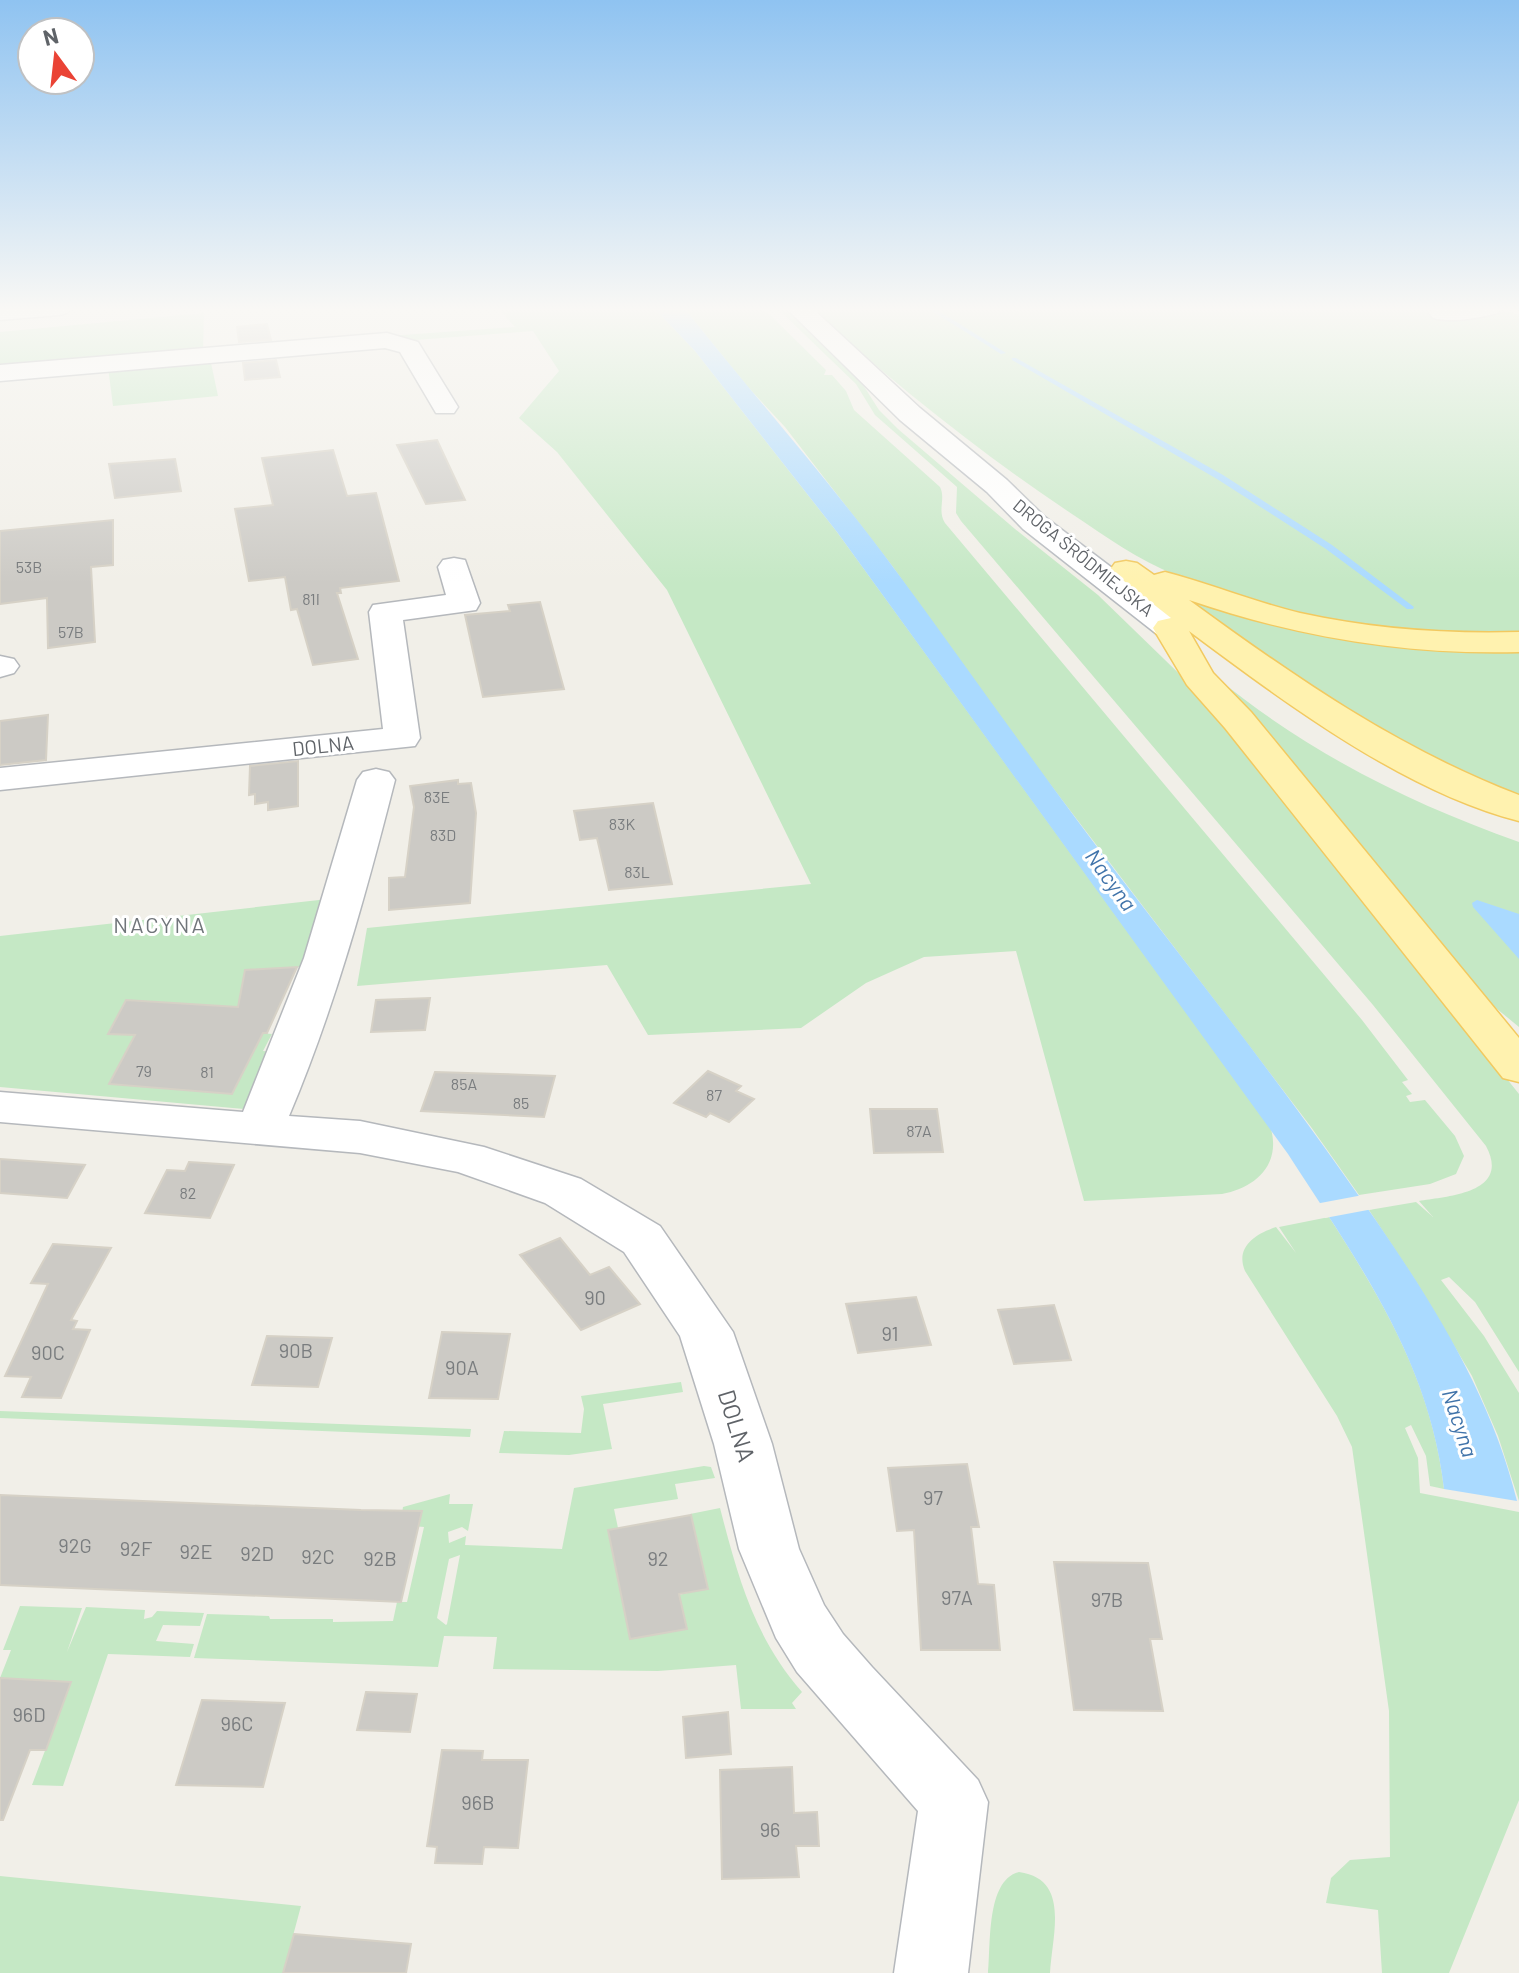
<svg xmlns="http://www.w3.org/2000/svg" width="1519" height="1973" viewBox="0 0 1519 1973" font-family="Barlow,sans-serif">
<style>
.green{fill:#c5e8c5;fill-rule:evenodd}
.water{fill:#aadaff}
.pier{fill:#f1efe8}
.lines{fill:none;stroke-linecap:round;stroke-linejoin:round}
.stream{fill:#aadaff;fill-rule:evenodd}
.building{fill:#cccac5;stroke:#d6d1c6;stroke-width:2}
.street-casing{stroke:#b5b8bc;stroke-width:3}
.secondary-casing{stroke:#b6babf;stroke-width:3}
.primary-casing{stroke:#f2c960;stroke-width:3}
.street{fill:#fff;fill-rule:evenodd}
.secondary{fill:#fff;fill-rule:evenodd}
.primary{fill:#fff2af;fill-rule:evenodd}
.labels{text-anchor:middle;stroke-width:6;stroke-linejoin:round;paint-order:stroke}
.number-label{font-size:16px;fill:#7a7d7f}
.far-street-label{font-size:18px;fill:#5f6368;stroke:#fff}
.street-label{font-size:20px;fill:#5f6368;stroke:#fff}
.near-number-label{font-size:20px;fill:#7a7d7f}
.water-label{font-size:22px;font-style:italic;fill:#4174aa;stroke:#fff}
.neighbourhood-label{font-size:22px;letter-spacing:2px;fill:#70757a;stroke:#fff}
.near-street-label{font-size:24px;fill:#5f6368;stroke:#fff}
</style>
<rect width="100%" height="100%" fill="#f1efe8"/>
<path class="green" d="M498,308H654L695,351L837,532L1271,1129C1281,1166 1254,1188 1222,1194L1084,1201L1016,951L924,957L866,983L801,1028L648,1035L607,965L357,986L367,928L811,884L667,590L557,452L519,418L559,371L533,331L310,348L347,339L515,327Z
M684,308H763L826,370L824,375H832L846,391L854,410L940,487C946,498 937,511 945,523L1362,1020L1408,1080L1402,1082L1412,1094L1406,1096L1410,1102L1425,1100L1455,1136L1464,1156L1456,1174L1430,1184L1359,1195L1311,1127L999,717L893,567L785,427L747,386Z
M777,308L786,309L858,377L879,410L898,429L1015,529L1098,595L1197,691L1519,1094V1372L1475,1302L1449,1277L1441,1280L1484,1336L1519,1393V1501L1498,1436L1472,1376L1417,1283L1369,1210L1416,1202L1433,1217L1419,1201C1449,1196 1511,1193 1486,1146L1373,1005L961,521L956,513L957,487L875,415L856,384Z
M811,308H1517L1503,310L1519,315V635C1402,634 1285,620 1176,575C1138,560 1105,536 1072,514C979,452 893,383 811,308Z
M204,313L203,352L0,370V332Z
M210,358L218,396L113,406L108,367Z
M1184,596L1519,649V800L1438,767L1281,671Z
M1217,678C1309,753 1409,803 1519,842V1027L1491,1004Z
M337,898L302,967L245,971L243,1004L229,1030L272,1034L263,1051L283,1053L255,1110L0,1087V936Z
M1329,1217C1385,1304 1432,1384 1444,1489L1430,1486L1426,1456L1411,1425L1405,1428L1418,1458L1420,1493L1519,1512V1800L1449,1973H1382L1378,1910L1326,1903L1331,1878L1350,1860L1390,1857L1389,1711L1352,1447L1337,1416L1245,1271C1235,1247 1255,1234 1276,1227L1296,1253L1279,1227Z
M681,1382L683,1392L603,1404L612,1449L569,1455L499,1453L504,1431L581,1433L584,1409L581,1396Z
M0,1411L471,1429L470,1437L0,1418Z
M704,1466L711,1467L715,1478L675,1484L678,1499L614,1509L618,1528L608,1530L630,1639L687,1629L679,1595L708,1588L690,1514L720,1508C738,1577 754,1637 802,1692L792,1703L796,1709H741L736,1665L658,1671L493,1669L497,1637L444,1636L438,1667L194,1658L207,1614L269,1616L270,1619H333V1622L393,1621L397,1602H407L424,1527L400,1525L403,1507L450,1494L449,1504H473L468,1531L462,1527L448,1532L449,1543L466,1536L465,1545L562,1549L574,1488ZM460,1555L447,1624L446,1625L437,1618L449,1559Z
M20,1606L82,1608L67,1652L86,1607L145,1610L144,1619L152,1617L157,1611L204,1613L200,1626L163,1625L156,1641L194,1644L190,1657L108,1654L63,1786L32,1785L71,1682L0,1678L11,1650H3Z
M1019,1872C1071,1879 1052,1935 1050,1973H988C991,1945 986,1880 1019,1872Z
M0,1876L301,1906L283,1973H0Z"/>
<path class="water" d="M654,308H684C754,396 829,480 896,571C970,671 1041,774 1117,873C1193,972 1270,1070 1342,1172C1414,1274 1487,1379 1517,1501L1444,1489C1429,1358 1357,1261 1288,1154L837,532L695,351Z
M1477,900L1519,914V959L1473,907L1472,903Z"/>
<path class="pier" d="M1363,1195L1373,1209L1325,1218L1315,1204Z"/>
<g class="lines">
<path class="stream" d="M927,308H934L1006,353L1001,354Z
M1012,358H1016L1223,475L1332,545L1414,607L1413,609H1407L1326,549L1217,479L1012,360Z"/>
</g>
<path class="building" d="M267,324L271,340L239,342L237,327Z
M276,360L280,377L245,380L243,363Z
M437,440L465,500L426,504L397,445Z
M333,450L347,496L376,493L399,581L340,588L341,593H337L358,659L313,665L297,609L291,610L285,577L249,581L235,509L273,505L262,458Z
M175,459L181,491L115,498L109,464Z
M113,520V565L91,567L95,642L48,648L47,598L0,604V531Z
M540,602L564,689L483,697L465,615L510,611L508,605Z
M48,715L46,760L0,765V721Z
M298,761V806L268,810V802L255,804V794L249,795L250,766Z
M458,780V784L471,783L476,813L470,903L389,910V878L405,877L414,807L410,786Z
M653,803L672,884L609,890L597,838L580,840L574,811Z
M297,967L267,1033H263L232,1094L109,1084L135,1035L108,1034L126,1000L238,1007L245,970Z
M430,998L425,1030L371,1032L376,1000Z
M708,1071L741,1086L736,1091L754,1099L729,1122L710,1113L706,1117L674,1103Z
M435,1072L500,1074L555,1076L544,1117L421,1111Z
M870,1109H937L943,1152L874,1153Z
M0,1159L85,1165L67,1198L0,1193Z
M189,1162L234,1165L210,1218L145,1213L167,1170L185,1171Z
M560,1238L590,1275L609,1267L640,1304L581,1330L520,1255Z
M53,1244L111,1248L71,1320L77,1321L73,1329L90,1330L61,1398L22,1397L31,1377L5,1376L48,1284L31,1283Z
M916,1297L931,1345L858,1353L846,1304Z
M1054,1305L1071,1360L1014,1364L998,1310Z
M442,1332L510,1334L498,1399L429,1398Z
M267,1336L332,1338L318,1387L252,1385Z
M967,1464L979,1527H971L978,1584L994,1585L1000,1650H921L914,1530L897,1531L888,1468Z
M0,1495L361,1510L422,1511L401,1602L335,1599L0,1585Z
M691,1515L708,1589L679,1594L687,1629L630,1639L608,1530Z
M1054,1562L1148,1563L1162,1639H1150L1163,1711L1074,1710Z
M0,1678L71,1682L46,1750H30L3,1820H0Z
M366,1692L417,1694L410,1732L357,1730Z
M202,1700L285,1703L263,1787L176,1785Z
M728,1712L731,1754L686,1758L683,1717Z
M442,1750L483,1751L482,1760H528L518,1848L484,1847L482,1864L435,1863L437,1847L427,1846Z
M792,1767L794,1813L817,1812L819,1846H796L799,1877L722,1879L720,1770Z
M294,1934L411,1944L406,1973H283Z"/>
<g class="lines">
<g class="street-casing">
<path id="street" d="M0,308H71L67,313L59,315L0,320Z
M1433,308H1502L1498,313C1479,318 1452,323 1433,318L1429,313Z
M387,333L418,342L458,407L454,413H436L400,352L385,348L0,381V365Z
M454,558L465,560L480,603L476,610L403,620L420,738L415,746L0,790V768L383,729L369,612L373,605L446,595L438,567L443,560Z
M0,656L14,659L19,666L14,673L0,677Z
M376,769L389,772L395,780C366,894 335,1007 289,1116L360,1121L484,1147L581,1179L660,1226L733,1332L772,1444L799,1549L824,1605L843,1634L872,1667L978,1780L988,1802L968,1973H894L918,1811L797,1672L776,1638L739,1549L714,1444L680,1336L624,1252L545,1203L458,1172L360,1153L0,1122V1092L243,1112L304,958L357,780L363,772Z"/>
</g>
<g class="secondary-casing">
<path id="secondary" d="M786,308H812L920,408L1007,480L1045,517L1182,621L1187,628L1182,635L1170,638L1158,635L1023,529L987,492L900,420Z"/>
</g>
<g class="primary-casing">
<path id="primary" d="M1126,561L1137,563L1154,575L1165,572C1211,584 1254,602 1300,613C1372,629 1445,634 1519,632V652C1405,655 1297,637 1189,600C1293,676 1398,749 1519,795V821C1404,792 1283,701 1189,631L1213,673L1251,712L1519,1038V1082L1503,1078L1225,728L1187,685L1153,628L1158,621L1171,618L1110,570L1115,563Z"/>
</g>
<use href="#street" class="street"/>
<use href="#secondary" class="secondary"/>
<use href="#primary" class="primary"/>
</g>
<linearGradient id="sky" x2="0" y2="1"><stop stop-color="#8fc3f1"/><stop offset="0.53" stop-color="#f9f8f5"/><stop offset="1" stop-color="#f9f8f5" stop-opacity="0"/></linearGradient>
<rect width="1519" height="584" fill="url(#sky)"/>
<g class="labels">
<g class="number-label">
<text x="29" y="573">53B</text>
<text x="311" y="605">81I</text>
<text x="71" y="638">57B</text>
<text x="437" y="803">83E</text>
<text x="622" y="830">83K</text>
<text x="443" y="841">83D</text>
<text x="637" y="878">83L</text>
<text x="144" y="1077">79</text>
<text x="207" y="1078">81</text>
<text x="464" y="1090">85A</text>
<text x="714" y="1101">87</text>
<text x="521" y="1109">85</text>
<text x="919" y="1137">87A</text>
<text x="188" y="1199">82</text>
</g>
<g class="far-street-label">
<text transform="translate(1083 558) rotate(39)" y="6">DROGA ŚRÓDMIEJSKA</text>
</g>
<g class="street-label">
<text transform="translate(323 746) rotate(-6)" y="7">DOLNA</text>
</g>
<g class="near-number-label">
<text x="595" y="1305">90</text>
<text x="890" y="1341">91</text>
<text x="296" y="1358">90B</text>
<text x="48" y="1360">90C</text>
<text x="462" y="1375">90A</text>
<text x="933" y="1505">97</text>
<text x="75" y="1553">92G</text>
<text x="136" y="1556">92F</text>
<text x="196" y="1559">92E</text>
<text x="257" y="1561">92D</text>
<text x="318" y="1564">92C</text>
<text x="380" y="1566">92B</text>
<text x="658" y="1566">92</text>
<text x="957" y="1605">97A</text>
<text x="1107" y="1607">97B</text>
<text x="29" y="1722">96D</text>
<text x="237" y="1731">96C</text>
<text x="478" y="1810">96B</text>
<text x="770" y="1837">96</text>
</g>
<g class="water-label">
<text transform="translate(1111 880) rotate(54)" y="8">Nacyna</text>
<text transform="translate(1460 1423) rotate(72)" y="8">Nacyna</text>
</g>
<g class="neighbourhood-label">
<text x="160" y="933">NACYNA</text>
</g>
<g class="near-street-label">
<text transform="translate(736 1426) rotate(73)" y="8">DOLNA</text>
</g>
</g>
<g transform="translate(56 56) rotate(345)"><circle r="38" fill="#ffffff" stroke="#bfc1c3" stroke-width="2"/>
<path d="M0-6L14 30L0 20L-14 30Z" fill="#ea4335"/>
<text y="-12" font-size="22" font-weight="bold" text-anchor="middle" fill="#5f6368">N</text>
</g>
</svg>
